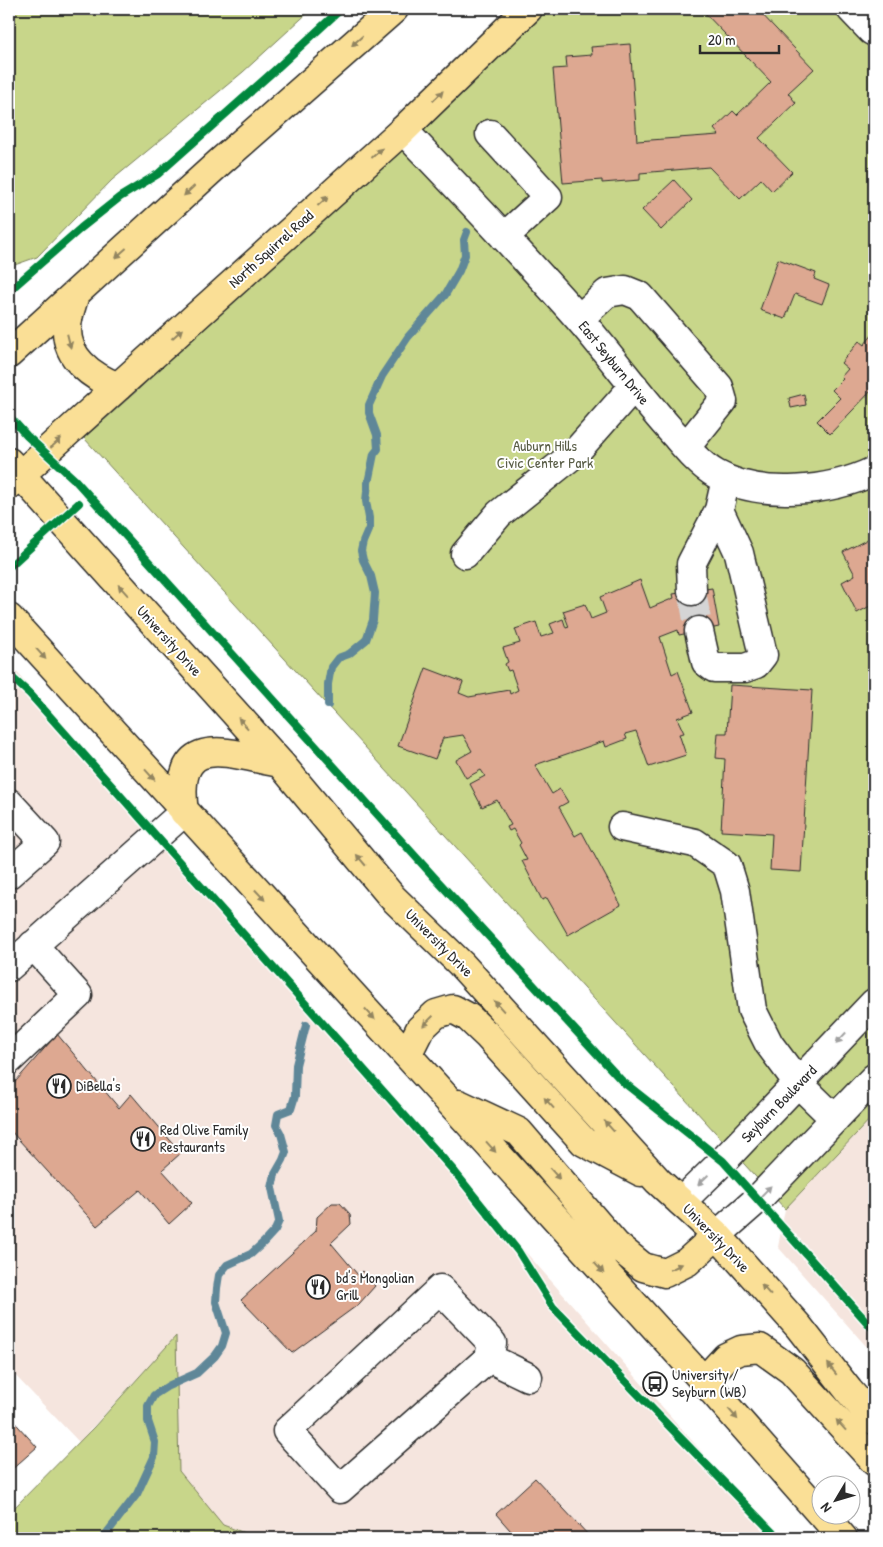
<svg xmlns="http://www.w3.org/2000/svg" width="883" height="1547" viewBox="0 0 883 1547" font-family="'Patrick Hand',sans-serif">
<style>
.built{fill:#f5e5de}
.green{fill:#c8d68a;stroke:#7a805a}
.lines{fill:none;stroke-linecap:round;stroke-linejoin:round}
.stream{stroke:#5e8798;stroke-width:8}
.building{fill:#dda891;stroke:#2b2b2b}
.minor-tunnel{stroke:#d5d5d5;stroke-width:28;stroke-dasharray:28 14;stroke-linecap:butt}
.minor-casing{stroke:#2b2b2b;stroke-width:31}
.major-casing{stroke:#2b2b2b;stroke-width:31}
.minor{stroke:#fff;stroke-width:28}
.major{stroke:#fadf96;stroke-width:28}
.cycleway-casing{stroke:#fff;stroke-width:11}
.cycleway{stroke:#00873e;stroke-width:8}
.oneway{fill:#928560}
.oneway2{fill:#a0a0a0}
.labels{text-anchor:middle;stroke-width:4;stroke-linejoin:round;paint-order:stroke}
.street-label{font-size:15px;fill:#2b2b2b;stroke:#fff}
.park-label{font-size:15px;fill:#5a5e48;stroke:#fff}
.poi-label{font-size:15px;fill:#2b2b2b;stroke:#fff;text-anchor:start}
</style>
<rect width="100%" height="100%" fill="#fff"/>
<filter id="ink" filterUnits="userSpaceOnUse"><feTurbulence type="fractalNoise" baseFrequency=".02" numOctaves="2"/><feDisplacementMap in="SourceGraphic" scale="10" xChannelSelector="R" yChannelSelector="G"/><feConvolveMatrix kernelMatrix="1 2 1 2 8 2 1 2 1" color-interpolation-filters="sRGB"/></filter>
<g filter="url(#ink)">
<path class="built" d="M9,663L350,1053L778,1538H258L223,1525L179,1471L175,1337L79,1442L9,1369Z
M874,1115V1355L778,1247L785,1209Z"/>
<path class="green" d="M9,9H312L243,72L112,180L37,257L9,267Z
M542,9H874V1115L785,1209L84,438L140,388L394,143Z
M176,1336L179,1471L223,1525L258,1538H9V1513L94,1427Z"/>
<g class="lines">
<path class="stream" d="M328,705V684L331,667L338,658L349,654L366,640L373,620L375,593L371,576L363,560L361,551L363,542L369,528V518L366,501L368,483L374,454L378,449L377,435L369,413V405L382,376L408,337L445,295L459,271L465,255L464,240L467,232
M103,1538L137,1494L154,1457L155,1442L148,1421V1406L154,1395L168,1386L197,1373L215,1356L222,1346L226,1333L216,1302L217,1288L219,1275L227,1265L251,1254L264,1242L275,1230L279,1221L272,1188L275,1174L283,1160L286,1152L281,1134L276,1125L278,1114L291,1109L295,1096L296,1065L306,1025"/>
</g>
<path class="building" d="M701,9H757L814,69L788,93L796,103L759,138L792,172L772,191L761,179L740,199L709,167L640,173V180L602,183V180L563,183L553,69L567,68L566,57L592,55L591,47L630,44L637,141L719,135L714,129L733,111L737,115L771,82Z
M674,180L692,200L661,230L642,210Z
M778,259L816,273L814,279L829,285L822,304L795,294L785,319L760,310Z
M874,333V390L873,389L830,434L817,421L840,398L832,390L843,379L841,377L848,369L841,363L859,341L864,345Z
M804,394L806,405L791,408L789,398Z
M874,536V604L857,613L842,582L855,575L843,552Z
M640,580L650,608L674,598L673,594L712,588L719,627L679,635L678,630L660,637L672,674L678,671L693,712L677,718L684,733L679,734L686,755L649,767L636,731L625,734L627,739L606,747L604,741L535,765L552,794L560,789L568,802L559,807L575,836L582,832L621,905L568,935L547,898L542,900L522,861L527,860L519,845L521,843L513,829L509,831L507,827L511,825L497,800L482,807L470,784L485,776L481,770L466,778L456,760L472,751L463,735L443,738L435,759L398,746L426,668L463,682L459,693L469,697L509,690L510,694L518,690L511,670L508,671L505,664L508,662L503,648L520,643L515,629L536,622L541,637L554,633L550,624L563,619L566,628L569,627L563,611L585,604L591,619L606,613L600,597Z
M730,685L812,690L801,872L770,870L772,834L721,831L725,759L716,758L718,733H727Z
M57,1034L119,1108L131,1094L181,1153L162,1170L192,1203L169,1224L140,1190L97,1226L9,1129V1089Z
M332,1203H340L350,1214L351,1224L331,1243L358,1275L363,1271L375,1286L359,1304L292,1353L241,1300L316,1231L317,1217Z
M9,1416L37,1447L9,1472Z
M535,1478L591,1538H517L496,1514Z"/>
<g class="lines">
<path class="minor-tunnel" d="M692,591L699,631"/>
<g class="minor-casing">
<path id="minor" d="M851,9L872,31L874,32
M403,130C462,192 522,254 579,319C612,357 641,398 675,435C687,449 700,465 716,474C760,499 830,492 874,471
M490,134L548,197L504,237
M579,319L607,293L625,290L640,296L719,387L723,401L686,447
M465,554L499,514L574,454L634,386
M692,591L691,564L719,510
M699,631L706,662L714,668H745L756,664L763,655L739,553L719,510L726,479
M9,803L45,842L9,874
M622,827L695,843L727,865L735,891L752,1010L769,1044L798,1083L835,1119
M9,967L184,812
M9,1060L78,995L33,945
M681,1202L723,1161L874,1003
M717,1235L758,1199L874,1078
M489,1358L492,1343L440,1289L287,1431L340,1489L489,1358L528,1377"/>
</g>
<g class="major-casing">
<path id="major" d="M75,294C72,305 67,317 67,328C66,359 93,377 118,387
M9,354L220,162L394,9
M9,462L280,763L392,897L461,964L658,1181L717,1235L799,1327L849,1391L874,1420
M9,485L403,130L528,9
M9,618L704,1381L820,1513
M184,812C173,730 226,753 280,763
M407,1055L420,1029L436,1014L453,1009L468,1017L488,1036L584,1142L641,1172
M459,1104L519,1132L616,1245L643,1267L665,1273L687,1262L717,1235
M704,1381L726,1357L741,1350L760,1348L792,1371L874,1461
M822,1514L843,1538"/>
</g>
<use href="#minor" class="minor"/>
<use href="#major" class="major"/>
<g class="cycleway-casing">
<path id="cycleway" d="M9,291L81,228L120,197L158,174L275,70L341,9
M9,416L27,436L75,480L434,877L622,1081L723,1161L874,1330
M9,567L79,503
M9,675L30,694L454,1171L518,1251L553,1307L778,1538"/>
</g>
<use href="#cycleway" class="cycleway"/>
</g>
<defs><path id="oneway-solid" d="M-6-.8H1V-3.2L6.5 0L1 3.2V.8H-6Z" transform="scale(1.25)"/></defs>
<g class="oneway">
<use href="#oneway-solid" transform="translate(357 41) rotate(138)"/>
<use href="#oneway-solid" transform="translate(438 96) rotate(-45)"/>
<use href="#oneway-solid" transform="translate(377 153) rotate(-42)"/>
<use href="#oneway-solid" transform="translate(189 191) rotate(137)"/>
<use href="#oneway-solid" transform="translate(323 201) rotate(-42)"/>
<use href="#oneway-solid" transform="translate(121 253) rotate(138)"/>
<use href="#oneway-solid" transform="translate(177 334) rotate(-42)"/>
<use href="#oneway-solid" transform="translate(69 341) rotate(76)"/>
<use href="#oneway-solid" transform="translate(56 443) rotate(-42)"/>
<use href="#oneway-solid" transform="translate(123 590) rotate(-132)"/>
<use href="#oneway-solid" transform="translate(41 654) rotate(48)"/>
<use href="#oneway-solid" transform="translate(243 723) rotate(-132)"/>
<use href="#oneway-solid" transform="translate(150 775) rotate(48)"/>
<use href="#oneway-solid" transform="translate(361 860) rotate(-130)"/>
<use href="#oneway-solid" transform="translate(260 895) rotate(47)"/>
<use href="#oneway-solid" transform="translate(499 1006) rotate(-132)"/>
<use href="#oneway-solid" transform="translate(370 1014) rotate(47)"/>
<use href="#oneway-solid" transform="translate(428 1021) rotate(136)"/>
<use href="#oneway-solid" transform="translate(549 1103) rotate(-132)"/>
<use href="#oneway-solid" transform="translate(609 1126) rotate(-132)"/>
<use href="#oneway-solid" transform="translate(491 1147) rotate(48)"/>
<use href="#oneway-solid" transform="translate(555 1174) rotate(49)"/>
<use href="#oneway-solid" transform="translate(676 1267) rotate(-25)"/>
<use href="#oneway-solid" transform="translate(599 1268) rotate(48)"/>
<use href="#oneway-solid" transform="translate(766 1290) rotate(-132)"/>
<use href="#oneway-solid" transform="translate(832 1369) rotate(-128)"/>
<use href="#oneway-solid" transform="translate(733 1414) rotate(49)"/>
<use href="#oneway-solid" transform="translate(841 1425) rotate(-132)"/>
</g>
<g class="oneway2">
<use href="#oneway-solid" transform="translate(841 1038) rotate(133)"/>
<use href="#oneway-solid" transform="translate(703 1180) rotate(136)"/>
<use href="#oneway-solid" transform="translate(766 1191) rotate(-46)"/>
</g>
</g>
<defs>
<g id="restaurant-ring" transform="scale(1.25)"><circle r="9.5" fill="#fff" stroke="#2b2b2b" stroke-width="1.5"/><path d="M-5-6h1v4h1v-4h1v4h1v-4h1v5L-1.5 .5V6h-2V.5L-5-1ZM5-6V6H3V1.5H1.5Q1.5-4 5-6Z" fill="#2b2b2b"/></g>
<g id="bus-ring" transform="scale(1.25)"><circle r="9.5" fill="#fff" stroke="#2b2b2b" stroke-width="1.5"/><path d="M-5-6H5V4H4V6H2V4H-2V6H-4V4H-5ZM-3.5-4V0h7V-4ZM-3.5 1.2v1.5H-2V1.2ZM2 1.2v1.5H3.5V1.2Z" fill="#2b2b2b"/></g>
</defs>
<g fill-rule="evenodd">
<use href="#restaurant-ring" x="59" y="1086"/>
<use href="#restaurant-ring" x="143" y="1139"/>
<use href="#restaurant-ring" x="318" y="1287"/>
<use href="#bus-ring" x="655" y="1384"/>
</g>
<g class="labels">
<g class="street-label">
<text transform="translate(271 249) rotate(-42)" y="5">North Squirrel Road</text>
<text transform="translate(614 363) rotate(51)" y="5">East Seyburn Drive</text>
<text transform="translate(169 641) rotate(48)" y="5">University Drive</text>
<text transform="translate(439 943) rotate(45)" y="5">University Drive</text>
<text transform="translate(779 1104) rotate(-46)" y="5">Seyburn Boulevard</text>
<text transform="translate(716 1238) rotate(46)" y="5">University Drive</text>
</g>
<g class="park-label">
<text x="545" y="451">Auburn Hills<tspan x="545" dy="17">Civic Center Park</tspan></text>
</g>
<g class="poi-label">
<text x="76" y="1091">DiBella's</text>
<text x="160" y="1135">Red Olive Family<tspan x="160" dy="17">Restaurants</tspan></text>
<text x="336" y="1283">bd's Mongolian<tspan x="336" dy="17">Grill</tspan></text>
<text x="672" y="1380">University /<tspan x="672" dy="17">Seyburn (WB)</tspan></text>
</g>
</g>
<rect width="883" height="1547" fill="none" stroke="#fff" stroke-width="30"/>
<rect x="15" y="15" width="853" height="1517" fill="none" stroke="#2b2b2b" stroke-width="2" filter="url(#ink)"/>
<g transform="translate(836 1500) rotate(232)"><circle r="24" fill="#ffffff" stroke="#aaaaaa"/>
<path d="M0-4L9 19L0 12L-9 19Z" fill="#2b2b2b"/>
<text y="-8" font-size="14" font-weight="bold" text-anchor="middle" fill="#2b2b2b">N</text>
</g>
<path d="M700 45v8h79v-8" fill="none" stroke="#2b2b2b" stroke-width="2.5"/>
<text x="708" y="45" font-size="15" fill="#2b2b2b" stroke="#ffffff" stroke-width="4" paint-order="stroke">20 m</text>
</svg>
